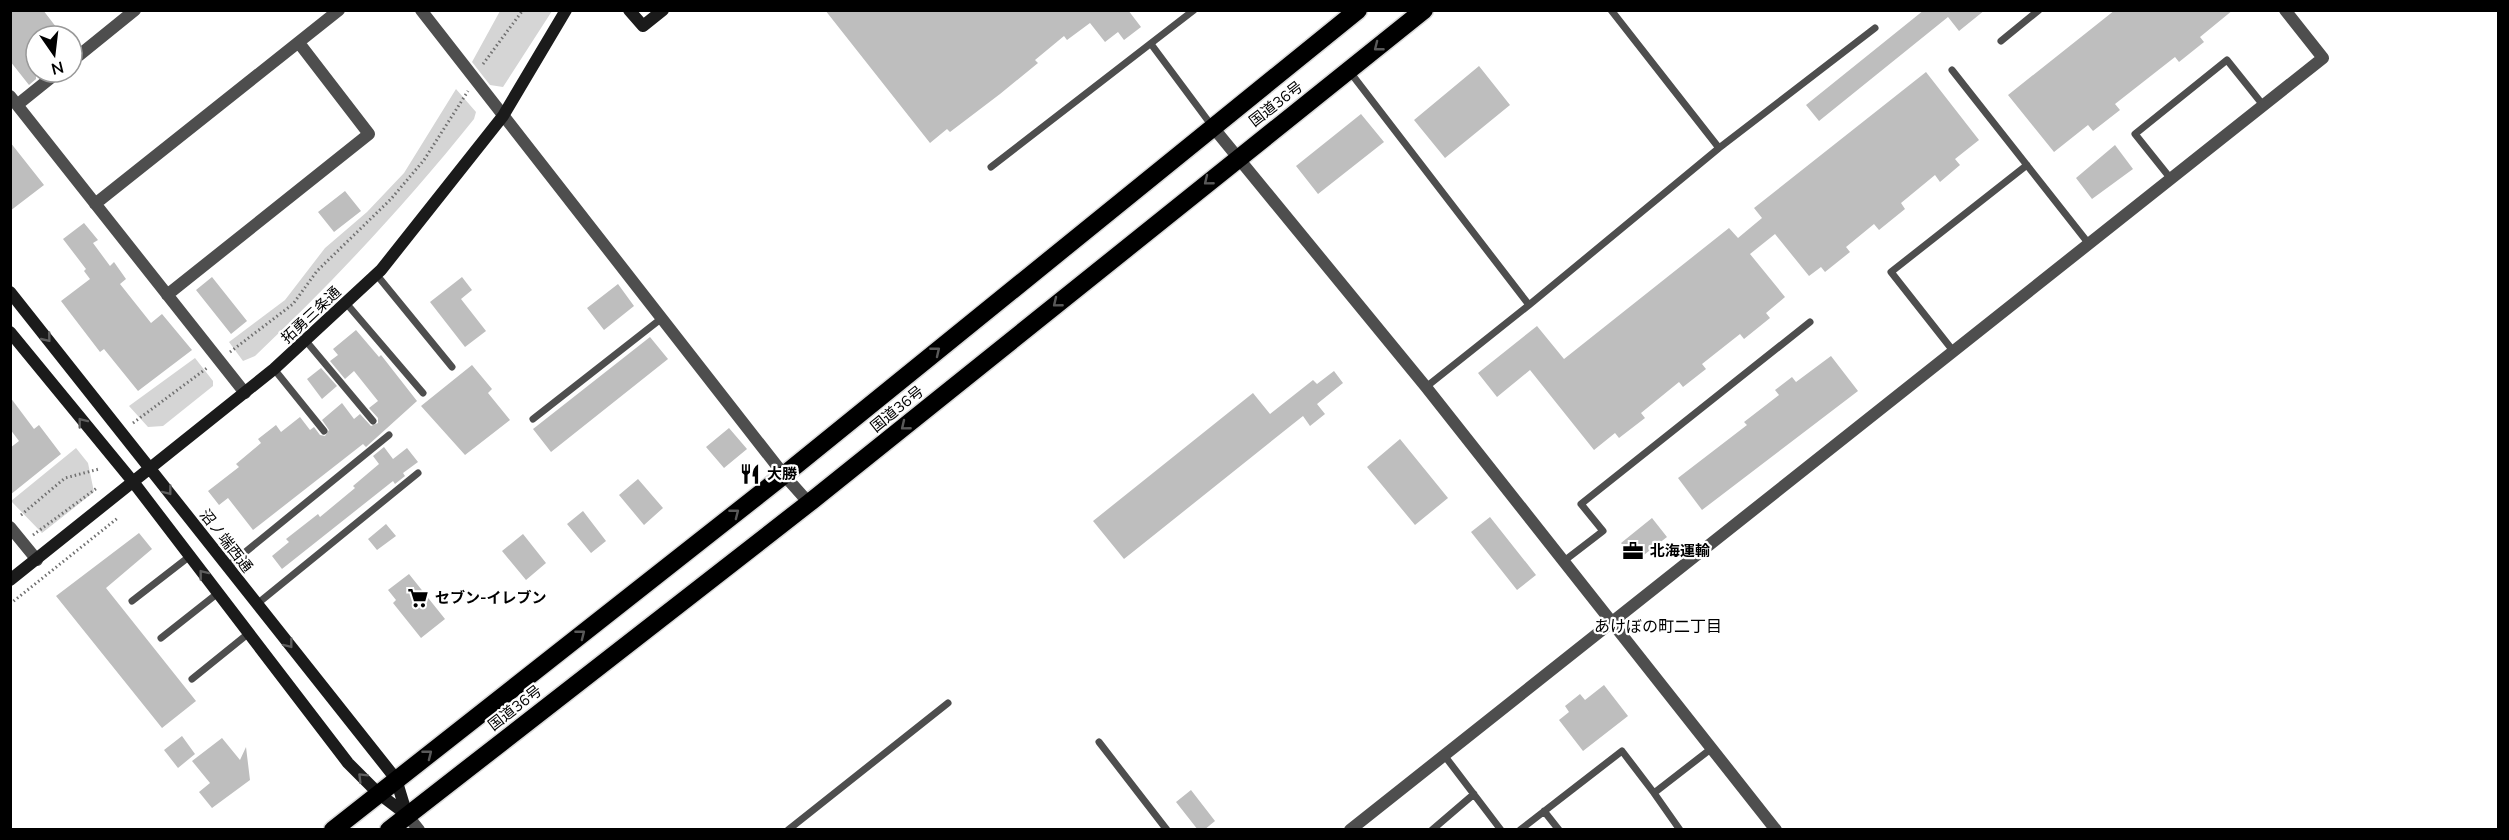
<svg xmlns="http://www.w3.org/2000/svg" width="2509" height="840" viewBox="0 0 2509 840" font-family="Mulish,'Noto Sans JP',sans-serif">
<style>
.green{fill:#d5d5d5}
.building{fill:#bebebe}
.lines{fill:none;stroke-linecap:round;stroke-linejoin:round}
.highway-casing{stroke:#dbdbdb;stroke-width:21}
.path{stroke:#707070;stroke-width:3;stroke-dasharray:1.5 3;stroke-linecap:butt}
.lane{stroke:#4e4e4e;stroke-width:7}
.street{stroke:#4e4e4e;stroke-width:12}
.secondary{stroke:#1b1b1b;stroke-width:12}
.highway{stroke:#000;stroke-width:18}
.oneway{stroke:#595959}
.oneway2{stroke:#5f5f5f}
.labels{text-anchor:middle;stroke-width:4.5;stroke-linejoin:round;paint-order:stroke}
.street-label{font-size:15px;fill:#000;stroke:#fff}
.poi-label{font-size:15px;font-weight:bold;fill:#000;stroke:#fff;text-anchor:start}
.neighbourhood-label{font-size:16px;fill:#000;stroke:#fff}
</style>
<rect width="100%" height="100%" fill="#fff"/>
<path class="green" d="M500,11H552L503,87L490,85L472,62Z
M456,89L476,112L474,119C406,204 334,281 255,356L243,361L229,342L285,300L325,248L367,212L404,173Z
M195,358L213,381V386L163,426L148,427L129,406Z
M76,448L88,463L94,492L42,533L11,501Z"/>
<path class="building" d="M10,10H43L63,36H36V79L29,85L10,61Z
M825,10H1128L1141,27L1124,40L1118,32L1105,42L1090,23L1067,40L1064,36L1035,60L1038,63L1000,94L950,132L947,129L930,143Z
M1924,10H1985L1959,31L1948,17L1819,121L1806,105Z
M2115,10H2233L2200,37L2204,42L2179,62L2175,57L2115,104L2120,110L2093,131L2088,125L2054,152L2008,95Z
M1479,66L1510,105L1445,158L1414,120Z
M1926,72L1979,140L1955,159L1960,165L1940,182L1935,175L1901,203L1905,209L1879,230L1874,224L1846,247L1850,252L1825,272L1821,267L1809,276L1775,234L1750,254L1785,297L1766,313L1770,318L1744,339L1740,334L1702,364L1706,369L1683,387L1679,382L1641,413L1645,418L1619,438L1615,433L1594,450L1530,370L1497,397L1478,373L1537,326L1564,359L1729,228L1738,238L1762,218L1754,208Z
M1361,114L1384,142L1318,194L1296,166Z
M10,142L44,185L10,211Z
M2115,145L2133,169L2092,199L2076,178Z
M345,191L361,211L334,232L318,212Z
M84,223L98,240L93,243L110,266L114,262L126,279L120,284L151,323L162,314L192,350L138,391L104,349L100,352L61,301L90,279L84,271L86,269L63,239Z
M212,277L247,321L231,334L196,290Z
M462,277L472,290L461,299L486,331L465,347L430,302Z
M618,284L634,306L604,330L587,308Z
M356,330L379,357L381,355L417,401L366,447L363,444L253,530L228,498L219,505L208,491L239,467L236,464L261,443L258,439L276,425L281,432L300,417L310,430L314,427L320,435L325,436L329,430L322,420L342,403L354,419L360,414L371,426L378,423V418L369,408L378,401L354,371L345,379L330,361L338,355L333,349Z
M650,337L668,359L551,452L533,429Z
M1831,356L1858,391L1702,510L1678,478L1747,425L1744,422L1779,395L1775,390L1792,377L1796,382Z
M472,365L492,389L488,393L510,420L465,455L421,406Z
M321,368L337,386L322,399L307,379Z
M1334,371L1343,383L1317,404L1325,414L1310,426L1303,416L1124,559L1093,521L1253,393L1270,414L1313,380L1317,384Z
M10,397L34,429L39,425L61,454L10,495V448L19,441L10,429Z
M729,428L747,449L724,468L706,447Z
M1400,439L1448,498L1415,525L1367,467Z
M384,447L393,459L407,448L418,462L403,473L405,476L395,484L393,481L282,569L272,556L289,542L286,539L318,514L320,517L355,488L353,486L379,464L373,456Z
M638,479L663,508L644,525L619,495Z
M583,511L606,541L591,553L567,524Z
M1490,517L1536,575L1517,590L1471,532Z
M1652,518L1667,537L1636,561L1621,543Z
M386,524L396,536L377,550L368,539Z
M139,533L152,549L106,588L196,701L162,728L56,596Z
M523,534L546,563L526,580L502,551Z
M409,574L445,619L421,638L393,603L396,600L388,590Z
M1604,685L1628,716L1583,751L1559,720L1569,712L1565,706L1580,694L1585,700Z
M182,736L195,754L178,768L164,750Z
M222,738L240,760L246,747L250,780L212,808L199,792L210,783L192,761Z
M1191,790L1215,821L1204,830H1198L1176,802Z"/>
<g class="lines">
<g class="highway-casing">
<path id="highway" d="M333,830L784,475L1358,10
M389,830L809,503L1424,10"/>
</g>
<path class="path" d="M483,64L523,10
M230,352L293,304L317,271L391,199L424,160L468,91
M133,423L207,368
M21,515L65,478L99,469
M33,535L97,488
M10,604L119,517"/>
<path class="lane" d="M2001,41L2039,10
M1151,44L1212,126
M1952,70L2089,244
M1350,72L1529,305L1426,387
M1719,148L1875,28
M991,167L1194,10
M2171,179L2135,134L2227,60L2263,105
M376,274L452,367
M346,303L423,393
M1529,305L1719,148L1611,10
M306,341L373,421
M1954,352L1891,272L2027,165
M274,369L324,431
M533,419L662,318
M1564,561L1603,531L1581,504L1810,322
M227,567L389,435
M132,601L190,556
M257,604L418,473
M161,638L218,593
M192,679L249,633
M1099,742L1167,830
M1444,755L1501,830
M1654,793L1680,830
M1544,811L1559,830
M788,830L948,703
M1432,830L1474,794
M1520,830L1622,751L1654,793L1712,748"/>
<path class="street" d="M421,10L784,475L809,503
M72,61L135,10
M10,96L245,393
M17,105L58,72
M1212,126L1426,387L1776,830
M95,204L339,10
M167,295L369,134L299,43
M10,527L37,560
M407,815L419,830
M1350,830L2323,58L2285,10"/>
<path class="secondary" d="M629,10L643,26L663,10
M10,292L396,779L407,815
M10,332L134,483L348,763L378,793L407,815
M10,580L274,369L381,270L503,116L566,10"/>
<use href="#highway" class="highway"/>
</g>
<defs><path id="oneway-chevron" d="M-2-3.5L2.5 0L-2 3.5" fill="none" stroke-width="1.6" stroke-linecap="round" stroke-linejoin="round" transform="scale(1.5)"/></defs>
<g class="oneway">
<use href="#oneway-chevron" transform="translate(1378 47) rotate(142)"/>
<use href="#oneway-chevron" transform="translate(1208 181) rotate(141)"/>
<use href="#oneway-chevron" transform="translate(1057 303) rotate(141)"/>
<use href="#oneway-chevron" transform="translate(936 351) rotate(-39)"/>
<use href="#oneway-chevron" transform="translate(905 426) rotate(141)"/>
<use href="#oneway-chevron" transform="translate(735 513) rotate(-38)"/>
<use href="#oneway-chevron" transform="translate(581 634) rotate(-38)"/>
<use href="#oneway-chevron" transform="translate(428 754) rotate(-38)"/>
</g>
<g class="oneway2">
<use href="#oneway-chevron" transform="translate(47 338) rotate(51)"/>
<use href="#oneway-chevron" transform="translate(82 422) rotate(-128)"/>
<use href="#oneway-chevron" transform="translate(168 491) rotate(52)"/>
<use href="#oneway-chevron" transform="translate(203 574) rotate(-128)"/>
<use href="#oneway-chevron" transform="translate(289 644) rotate(52)"/>
<use href="#oneway-chevron" transform="translate(362 777) rotate(-135)"/>
</g>
<defs>
<g id="restaurant-bare" transform="scale(1.62)"><path d="M-5-6h1v4h1v-4h1v4h1v-4h1v5L-1.5 .5V6h-2V.5L-5-1ZM5-6V6H3V1.5H1.5Q1.5-4 5-6Z" fill="#000" stroke="#fff" stroke-width="2.5" paint-order="stroke"/></g>
<g id="office-bare" transform="scale(1.62)"><path d="M-6-3h4V-5.5h4V-3h4V5H-6ZM-1-4.5V-3h2v-1.5ZM-6 0V1H6V0Z" fill="#000" stroke="#fff" stroke-width="2.5" paint-order="stroke"/></g>
<g id="supermarket-bare" transform="scale(1.62)"><path d="M-6-5.5h2.5l.6 2H6L4.5 2H-2.5L-4.4-4H-6ZM-1.5 3.2a1.3 1.3 0 1 0 .1 0ZM3 3.2a1.3 1.3 0 1 0 .1 0Z" fill="#000" stroke="#fff" stroke-width="2.5" paint-order="stroke"/></g>
</defs>
<g fill-rule="evenodd">
<use href="#restaurant-bare" x="750" y="474"/>
<use href="#office-bare" x="1633" y="551"/>
<use href="#supermarket-bare" x="418" y="598"/>
</g>
<g class="labels">
<g class="street-label">
<text transform="translate(1276 104) rotate(-38)" y="5">国道36号</text>
<text transform="translate(311 315) rotate(-43)" y="5">拓勇三条通</text>
<text transform="translate(897 409) rotate(-39)" y="5">国道36号</text>
<text transform="translate(226 541) rotate(52)" y="5">沼ノ端西通</text>
<text transform="translate(515 708) rotate(-38)" y="5">国道36号</text>
</g>
<g class="poi-label">
<text x="767" y="479">大勝</text>
<text x="1650" y="556">北海運輸</text>
<text x="435" y="603">セブン-イレブン</text>
</g>
<g class="neighbourhood-label">
<text x="1658" y="632">あけぼの町二丁目</text>
</g>
</g>
<rect width="2509" height="840" fill="none" stroke="#000000" stroke-width="24"/>
<g transform="translate(54 54) rotate(166)"><circle r="28" fill="#ffffff" stroke="#999999" stroke-width="1.5"/>
<path d="M0-4.5L10 22L0 15L-10 22Z" fill="#000000"/>
<text y="-9" font-size="16" font-weight="bold" text-anchor="middle" fill="#000000">N</text>
</g>
</svg>
